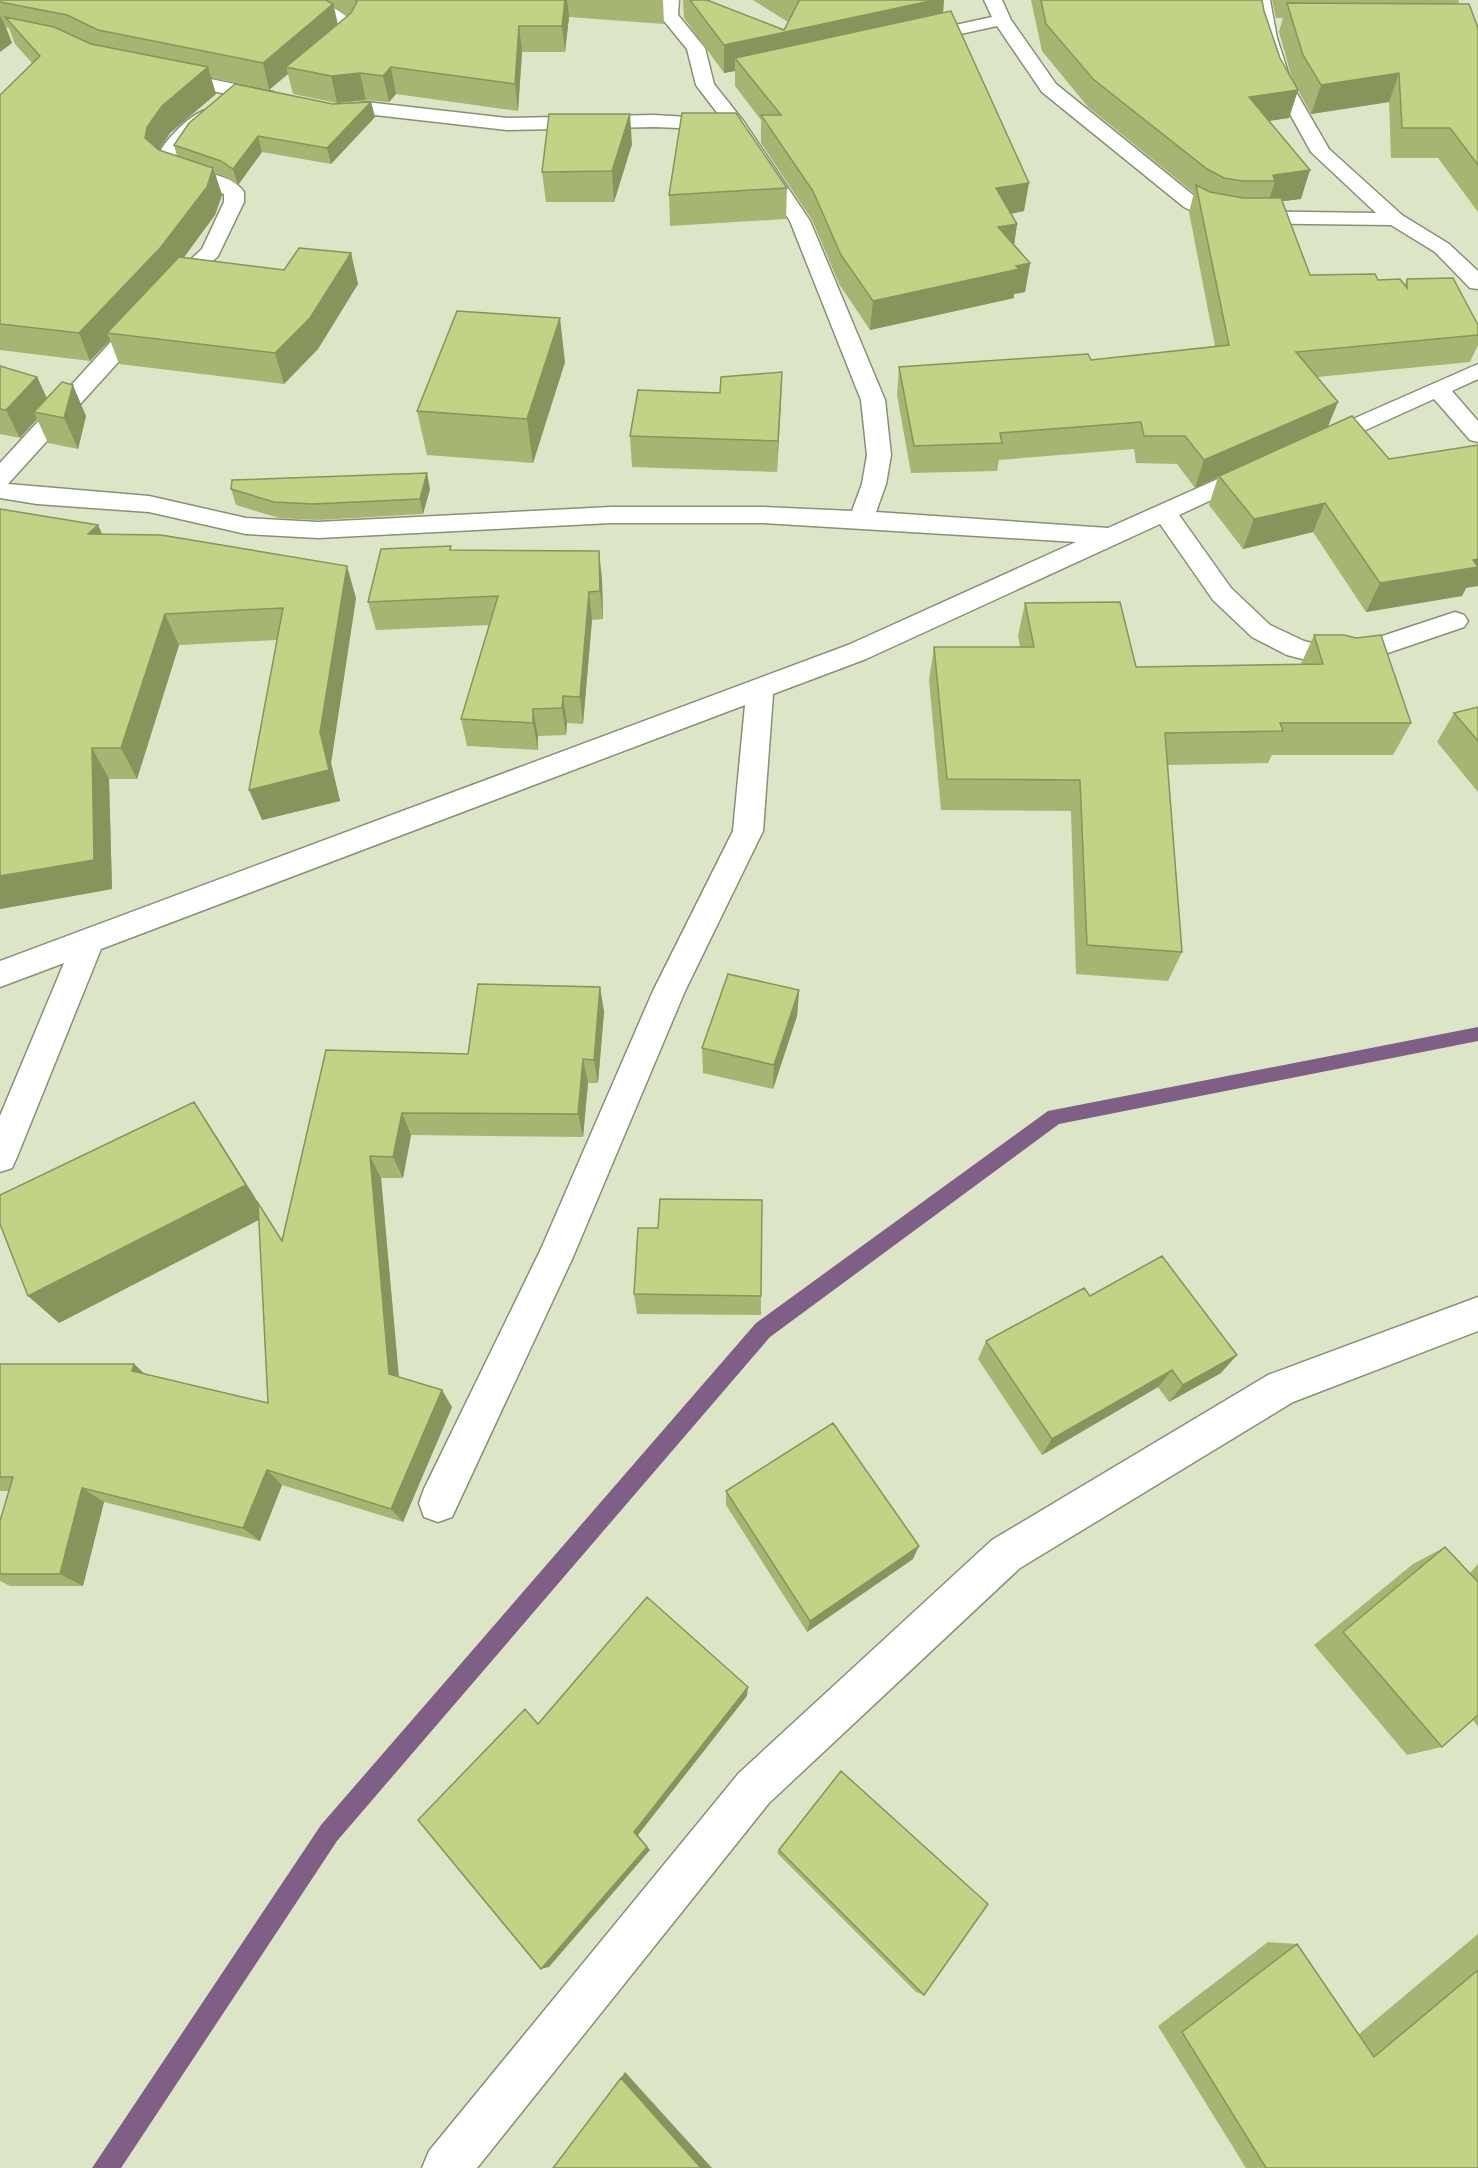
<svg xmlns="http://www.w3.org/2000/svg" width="1478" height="2168" viewBox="0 0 1478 2168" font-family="'Roboto Condensed',sans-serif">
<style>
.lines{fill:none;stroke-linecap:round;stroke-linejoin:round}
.stream{fill:#7f5f85;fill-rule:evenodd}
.minor-casing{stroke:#899075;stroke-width:3}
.minor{fill:#fff;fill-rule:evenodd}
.wall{fill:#a6b572;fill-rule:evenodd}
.shaded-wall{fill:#87945c}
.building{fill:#c1d384;stroke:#87945c;stroke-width:1.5}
</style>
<rect width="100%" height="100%" fill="#dde5c7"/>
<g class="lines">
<path class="stream" d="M1478,1027V1041L1059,1124L770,1337L337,1841L121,2168H92L321,1825L756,1323L1048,1111Z"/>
<g class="minor-casing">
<path id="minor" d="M304,0H322L357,23L360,27L355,38L335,54H323L320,50L342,29L306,8Z
M661,0H679L678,15L705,48L714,84L744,122L810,221L885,400L891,455L886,484L876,512L1108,528L1256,462L1265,465L1268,470L1265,475L1179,515L1231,588L1270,625L1304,641L1340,650L1455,612L1464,615L1468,621L1464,627L1341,669L1287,655L1252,637L1213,600L1160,524L866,659L773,694L763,831L685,991L573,1257L452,1517L438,1522L424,1517L419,1503L424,1489L541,1249L653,991L733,831L745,705L101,949L17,1157L12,1168L0,1172V1116L64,963L0,987V961L848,645L1076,542L763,523H611L318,538L246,534L149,512L37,504L0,498V463L161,287L202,249L224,202V194L211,187L175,177L156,164C156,147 190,114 206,110L216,116C205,131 178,141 176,162C196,175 230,171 244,192V202L218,256L177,297L8,484L149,496L246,518L318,522L611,507H763L852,511L862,484L867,455L861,400L790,221L730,130L654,127L507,130L366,114C353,117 329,122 319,110C325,103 353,105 366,102L507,118L654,115L722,119L696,85L687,49L660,16Z
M984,0H1002L1011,20L1056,84L1198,199L1215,208L1235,211L1376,213L1311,152L1274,85L1259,38L1252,0H1270L1277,38L1292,85L1329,149L1402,215L1449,244L1478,271V289L1470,288L1435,252L1391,225L1235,223L1203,217L1184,207L1042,92L997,26L915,44L906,39L909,35L992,17Z
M168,70L273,92L282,98L273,104L161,80L159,76L161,72Z
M1478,364V379L1452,391L1478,421V442L1470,440L1434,399L1328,447L1320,449L1312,447L1308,442L1312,437Z
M1478,1297V1331L1293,1402L1020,1568L769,1803L477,2168H422L429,2151L739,1773L992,1540L1268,1375Z"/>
</g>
<use href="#minor" class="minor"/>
</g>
<path class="wall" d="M0,0H663L664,24L569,17L565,52H522L518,111L396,94L389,102L366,100L337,103L293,94L288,74L269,90L211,78L216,94L170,133L159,150L177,156L174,145L333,104L371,102L375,117L331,164L262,152L238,185L226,177L215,173L222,195L215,215L184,257L284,270L351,253L358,284L318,349L284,384L119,364L110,340L90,361L0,350V95L32,63L15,44L9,28L6,27L12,43L0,52ZM334,7L347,17L338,24Z
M683,0H707L784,30L788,22L753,0H944L943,13L1024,211L1011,214L1017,224L1014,245L1030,263L1025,292L1014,294V298L870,330L839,284L812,220L761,143V120L735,86V71L724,73L684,18Z
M1031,0H1262L1264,11L1280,58L1293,82L1279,32L1283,18H1276L1272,0H1459L1458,4L1478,28V212L1438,158H1391L1389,102L1311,114L1298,90L1289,118L1269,121L1301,199L1282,201L1310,275L1378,280L1405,284L1407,279L1478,325V345L1470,362L1317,377L1328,427L1466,588L1462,596L1366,612L1313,532L1243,549L1209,505L1218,477L1195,488L1177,464L1136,463L1134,449L999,460L997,471L911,473L897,395L899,367L1091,360L1215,346L1189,212L1194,193L1088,107L1042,51Z
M632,144L614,202H546L542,172Z
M787,188L786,219L670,226L669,195Z
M565,362L533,463L427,455L417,411Z
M0,366L37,377L47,398L86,416L78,449L48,443L37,419L20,438L0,434Z
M782,372L777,472L632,467L630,436L720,393Z
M231,489H430L423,514L318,520L279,518L236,505Z
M102,534L356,598L331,763L340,801L262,820L277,640L179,645L137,779H109L112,889L0,909Z
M451,546V550L602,579L603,619L592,620L583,724L567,723L566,735L538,736V750L467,746L461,719L490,625L376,630L368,602Z
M1025,603L1136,667L1301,664L1314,635L1411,723L1393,755H1272L1268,763L1168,765L1182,952L1168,981L1076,974L1071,811L941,810L929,680L934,647H1020L1018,636Z
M1478,707V792L1437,742L1454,713Z
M600,987L604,1012L598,1083H588L583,1137L411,1135L403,1178H381L399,1377L452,1407L403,1522L282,1485L260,1541L104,1502L83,1586H10L0,1581V1521L9,1491H0V1364H134L145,1374L268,1403L259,1220L59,1323L216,1136L282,1240L326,1050L468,1054Z
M799,990L797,1016L773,1089L703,1073L702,1048Z
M658,1228L761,1296V1315L637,1314L634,1294Z
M1090,1296L1221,1373L1169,1402L1158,1387L1042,1455L978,1359L986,1341Z
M726,1491L913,1559L807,1632L726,1505Z
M1445,1547L1470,1573L1478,1564V1727L1473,1720L1442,1747L1407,1755L1314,1645L1413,1564Z
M779,1850L924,1995L916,1992L777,1853Z
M1478,1934V2168H1246L1158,2026L1268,1942L1297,1944L1359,2034Z"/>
<path class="shaded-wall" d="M565,0H567L569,17L565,52L562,26Z
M935,0H944L942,26L735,58V71L724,73V45Z
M333,4L339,31L286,67L288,74L269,90L263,63Z
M1,16L12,43L0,52V18Z
M519,26L522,52L518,111L515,84Z
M208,67L216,94L170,133L156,154L145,138L147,127L162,106Z
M391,67L396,94L389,102L383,76Z
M360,73L366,100L337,103L331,76Z
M1399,73L1389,102L1311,114L1321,85Z
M1298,90L1289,118L1241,125L1249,97Z
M371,102L375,117L331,164L327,148Z
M630,114L632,144L614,202L612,171Z
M258,136L262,152L238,185L233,169Z
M213,168L222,195L215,215L171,275L107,333L110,340L90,361L79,333Z
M1310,170L1301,199L1268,203L1275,181L1273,175Z
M1029,183L1024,211L992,217L996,188Z
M1017,224L1013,252L998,227Z
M351,253L358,284L318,349L284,384L275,353Z
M1030,263L1025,292L1014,294V298L870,330L873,301Z
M560,318L565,362L533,463L527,419Z
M782,372L781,403L777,472L778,441Z
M37,377L50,405L34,412L37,419L20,438L6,410Z
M73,385L86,416L78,449L64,418Z
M1338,402L1327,429L1219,476L1218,477L1195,488L1204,460Z
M427,473L430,489L423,514L420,499Z
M1325,503L1313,532L1243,549L1254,519Z
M98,525L113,557L88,534Z
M599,551L602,579L603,619L600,591Z
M1478,559V586L1466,588L1462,596L1366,612L1380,583Z
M347,566L356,598L331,763L340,801L262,820L249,790L320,732Z
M589,592L592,620L583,724L580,697Z
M165,614L179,645L137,779L121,748Z
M563,696L567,723L566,735L562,708Z
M533,709L538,736V750L533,723Z
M92,748L109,779L112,889L0,909V876Z
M600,987L604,1012L598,1083L594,1060Z
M799,990L797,1016L773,1089L774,1065Z
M583,1059L588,1083L583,1137L578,1114Z
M194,1102L216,1136L295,1261L266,1216L59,1323L28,1296Z
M402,1113L411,1135L403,1178L393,1157Z
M370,1156L381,1178L400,1391L389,1374Z
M1237,1355L1221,1373L1169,1402L1183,1385Z
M134,1364L152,1381L132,1371Z
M1172,1370L1158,1387L1042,1455L1052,1439Z
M442,1390L452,1407L403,1522L391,1509Z
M267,1470L282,1485L260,1541L243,1528Z
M82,1488L104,1502L83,1586L60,1574Z
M919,1546L913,1559L807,1632L810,1621Z
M748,1687L747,1696L638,1835L650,1850L549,1967L541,1969L634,1832Z
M625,2072L712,2168H701L621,2078Z"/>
<path class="building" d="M0,0H326L333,4L263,63L98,30L67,15L0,2Z
M355,0H565L562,26H519L515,84L391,67L383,76L360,73L331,76L286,67L351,13L357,2Z
M690,0H707L784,30L799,1L798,0H935L724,45Z
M1041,0H1262L1264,11L1280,58L1298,90L1249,97L1310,170L1273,175L1275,181H1243L1224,178L1207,169L1093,79L1046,24Z
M1287,3L1469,4L1478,28V165L1450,128H1402L1399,73L1321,85L1303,55Z
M951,11L1029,183L996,188L1017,224L998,227L1030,263L1016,266L1019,269L873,301L841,255L813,191L761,115H781L735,58Z
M5,17L54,27L91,44L208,67L162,106L147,127L145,138L159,150L213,168L207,187L161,247L79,333L0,324V95L40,56Z
M235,84L333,104L371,102L327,148L258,136L233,169L221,161L174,145L189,123Z
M682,113H736L787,188L669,195Z
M549,114H630L612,171L542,172Z
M1196,185L1210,192L1243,198H1281L1310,275L1375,274L1378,280L1400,279L1407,288V279L1453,278L1478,325V335L1296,352L1338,402L1204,460L1185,436H1144L1141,422L1000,433L1002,443L914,446L899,367L1088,354L1091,360L1229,345Z
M299,248L351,253L310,318L275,353L107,333L179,257L284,270Z
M457,311L560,318L527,419L417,411Z
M0,366L37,377L6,410L0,409Z
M782,372L778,441L630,436L638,390L720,393L721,377Z
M62,382L73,385L64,418L34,412Z
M1352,416L1389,459L1478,445V559L1473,560L1478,567L1380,583L1325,503L1254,519L1219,476Z
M427,473L420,499L313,504L274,502L231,489L232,480Z
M0,509L98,525L88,534L161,535L347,566L320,732L329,770L249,790L283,608L165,614L121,748H92L94,860L0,876Z
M451,546L450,550L599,551L600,591L589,592L580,697L563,696L562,708L533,709V723L461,719L498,596L368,602L381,549Z
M1120,602L1136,667L1323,664L1314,635H1344L1356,638L1381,635L1411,723H1280L1283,731L1165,733L1182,952L1087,945L1080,780L947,779L934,647H1034L1025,603Z
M1478,707V741L1454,713Z
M728,974L799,990L774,1065L702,1048Z
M478,984L600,987L594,1060L583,1059L578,1114L402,1113L393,1157L370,1156L389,1374L442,1390L391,1509L267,1470L243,1528L82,1488L60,1574H0V1521L13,1477H0V1364H134L132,1371L268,1403L258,1203L282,1241L326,1050L468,1054Z
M194,1102L246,1185L28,1296L0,1224V1195Z
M660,1199L762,1200L761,1296L634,1294L638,1228H658Z
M1162,1256L1237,1355L1183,1385L1172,1370L1052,1439L986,1341L1084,1288L1090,1296Z
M833,1423L919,1546L810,1621L726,1491Z
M1445,1547L1478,1582V1715L1442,1747L1343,1632Z
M647,1597L748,1687L634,1832L647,1847L541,1969L418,1820L525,1709L538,1724Z
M841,1771L988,1904L924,1995L779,1850Z
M1297,1944L1374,2057L1478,1970V2168H1266L1182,2032Z
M621,2078L701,2168H553Z"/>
</svg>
